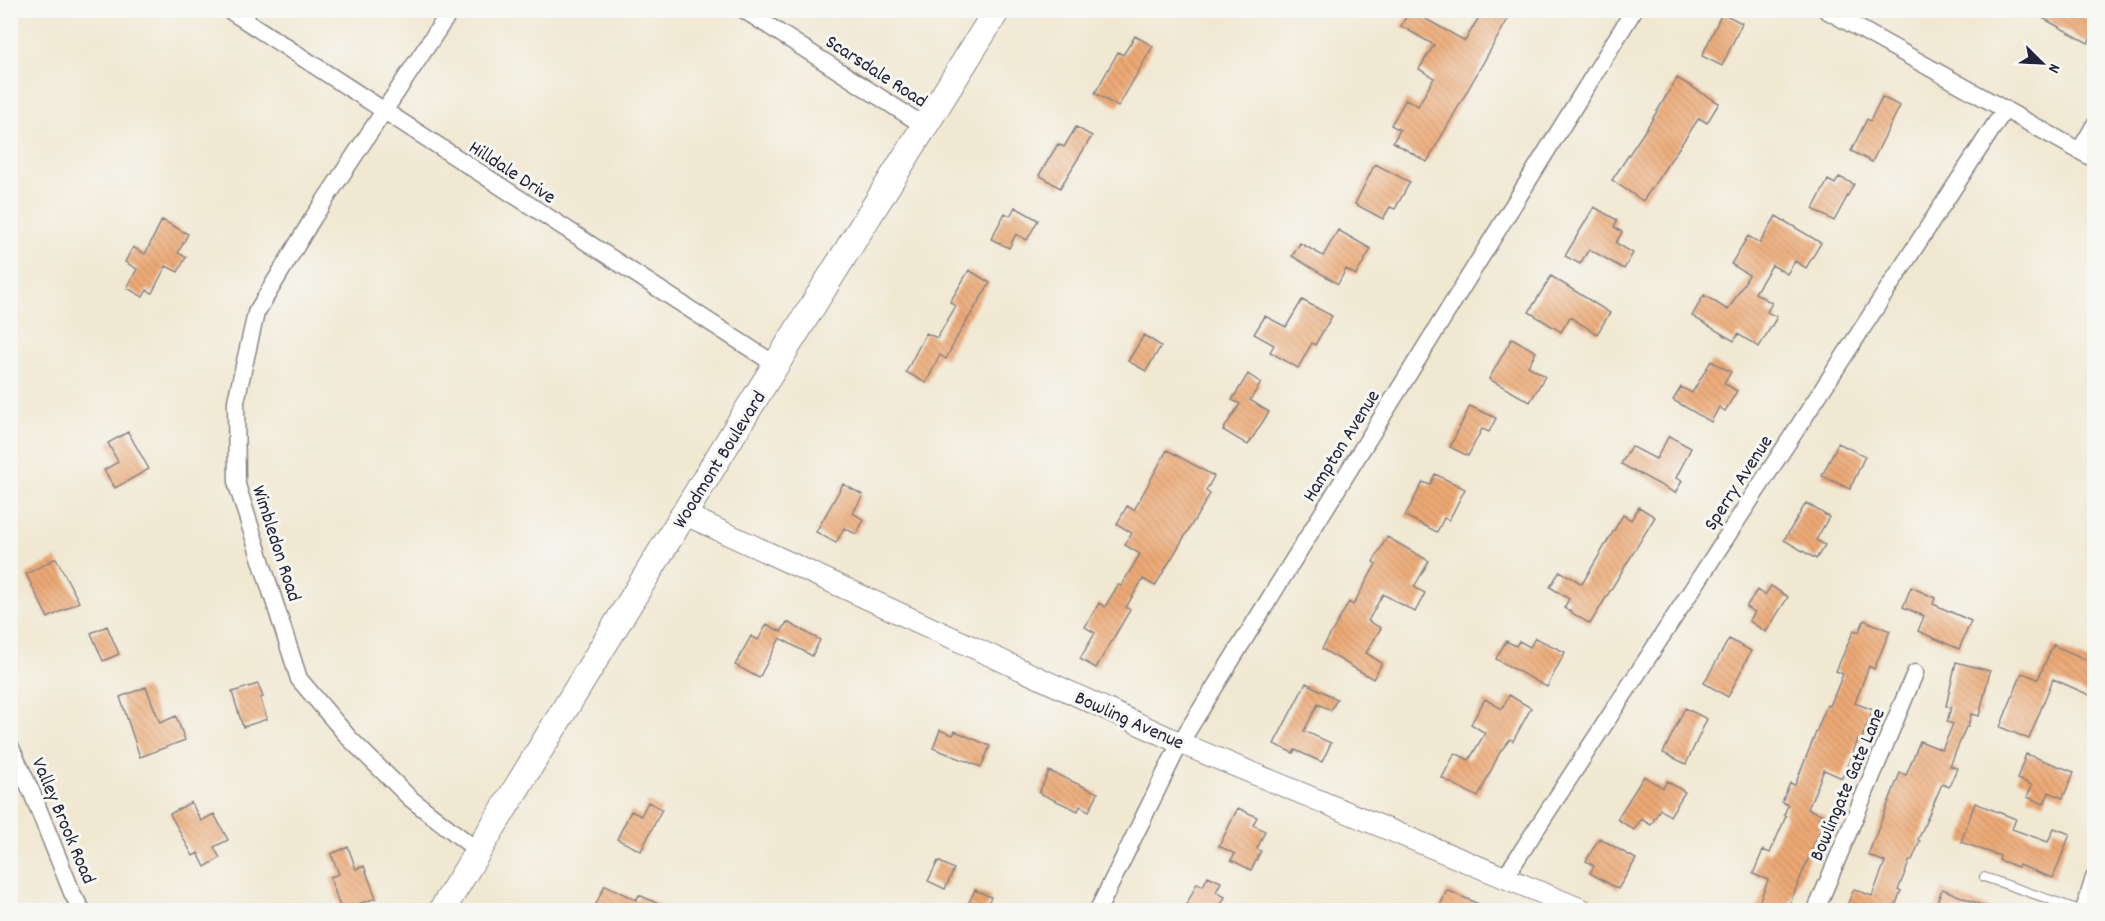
<svg xmlns="http://www.w3.org/2000/svg" width="2105" height="921" viewBox="0 0 2105 921" font-family="Dekko,sans-serif">
<style>
.building{fill:url(#building-back-hatch)}
.lines{fill:none;stroke-linecap:round;stroke-linejoin:round}
.service-casing{stroke:#8a8586;stroke-width:10}
.minor-casing{stroke:#8a8586;stroke-width:19}
.tertiary-casing{stroke:#8a8586;stroke-width:23}
.primary-casing{stroke:#8a8586;stroke-width:28}
.service{stroke:#fff;stroke-width:8}
.minor{stroke:#fff;stroke-width:16}
.tertiary{stroke:#fff;stroke-width:21}
.primary{stroke:#fff;stroke-width:26}
.labels{text-anchor:middle;stroke-width:6;stroke-linejoin:round;paint-order:stroke}
.street-label{font-size:20px;fill:#22223b;stroke:#f6f6f2}
</style>
<defs>
<pattern id="building-back-hatch" width="6" height="6" patternUnits="userSpaceOnUse" patternTransform="scale(1.5)"><rect width="6" height="6" fill="#eca975"/><path d="M-1 5l2 2M0 0l6 6M5-1l2 2" fill="none" stroke="#ca9166"/></pattern>
</defs>
<rect width="100%" height="100%" fill="#f6f6f2"/>
<filter id="ink" filterUnits="userSpaceOnUse"><feTurbulence type="fractalNoise" baseFrequency=".0167" numOctaves="2"/><feDisplacementMap in="SourceGraphic" scale="12" xChannelSelector="R" yChannelSelector="G"/><feConvolveMatrix kernelMatrix="1 2 1 2 8 2 1 2 1" color-interpolation-filters="sRGB"/></filter>
<filter id="wash" filterUnits="userSpaceOnUse"><feTurbulence type="fractalNoise" baseFrequency=".008" numOctaves="4" result="noise"/><feDisplacementMap in="SourceGraphic" scale="24" xChannelSelector="R" yChannelSelector="G"/><feGaussianBlur stdDeviation="1.35" result="paint"/><feColorMatrix in="noise" values="0 0 0 0 0 0 0 0 0 0 0 0 0 0 0 0 0 1.4 0 .05"/><feComposite in="paint" operator="in"/></filter>
<g filter="url(#wash)">
<rect width="100%" height="100%" fill="#f1e8d2"/>
<g id="blocks">
<path class="building" d="M1410,10L1465,41L1483,10H1513L1427,162L1393,142L1400,130L1391,125L1406,99L1418,106L1434,78L1419,69L1434,45L1401,26Z
M2028,10H2080L2094,19V32L2088,43Z
M1722,13L1742,23L1722,66L1702,56Z
M1135,36L1153,46L1118,107L1095,93L1118,52L1123,55Z
M1677,78L1719,103L1707,123L1699,118L1643,201L1612,180L1650,123Z
M1882,97L1900,106L1872,162L1851,151L1867,119L1870,121Z
M1076,127L1092,136L1060,188L1039,175L1058,144L1064,147Z
M1375,164L1410,182L1395,209L1390,207L1383,219L1355,204Z
M1839,177L1854,184L1834,221L1813,209L1828,180L1835,184Z
M1015,207L1038,220L1027,240L1016,234L1009,248L991,239L1005,213L1010,216Z
M1594,207L1617,220L1614,227L1622,232L1616,243L1633,253L1624,269L1589,249L1580,264L1565,256Z
M1776,216L1821,243L1806,268L1795,261L1787,274L1772,265L1755,293L1772,303L1767,312L1777,317L1759,347L1738,334L1734,341L1692,316L1704,295L1728,310L1749,275L1731,264L1748,236L1760,243Z
M162,220L188,234L178,253L186,257L178,272L166,266L152,293L147,290L143,297L127,288L137,269L125,262L133,247L145,254Z
M1338,230L1371,249L1356,275L1346,269L1338,284L1292,256L1300,243L1323,256Z
M969,270L990,283L957,337L946,359L940,355L926,383L906,372L926,333L937,338L956,306L950,302Z
M1551,276L1610,313L1597,334L1570,317L1561,332L1529,312Z
M1302,300L1332,316L1315,345L1312,343L1298,368L1270,352L1274,345L1254,334L1265,316L1286,327Z
M1144,335L1161,346L1146,371L1128,361Z
M1512,338L1536,352L1528,366L1545,376L1530,402L1489,379Z
M1711,361L1731,372L1724,383L1737,391L1725,411L1719,407L1711,422L1673,400L1681,387L1692,393Z
M1248,374L1261,383L1250,400L1269,412L1248,445L1223,430L1240,404L1232,400Z
M1470,406L1496,418L1489,432L1482,429L1468,456L1450,447Z
M128,432L149,469L115,488L104,470L118,462L108,443Z
M1669,436L1691,448L1676,478L1682,481L1675,493L1621,464L1631,446L1656,459Z
M1838,443L1865,456L1850,489L1822,476Z
M1167,450L1214,476L1206,491L1210,494L1155,586L1143,579L1126,607L1130,610L1096,668L1080,659L1095,633L1085,627L1099,603L1105,607L1118,585L1121,586L1140,554L1125,545L1132,533L1117,524L1127,506L1134,510Z
M1435,474L1465,489L1449,520L1444,518L1437,532L1405,516L1423,482L1430,485Z
M843,484L863,495L853,513L864,520L856,534L844,528L836,543L816,532Z
M1806,503L1829,517L1816,540L1825,545L1816,559L1784,540Z
M1639,507L1655,517L1590,624L1564,608L1569,599L1550,587L1560,571L1582,584L1623,515L1631,520Z
M1387,537L1429,561L1414,587L1425,593L1415,612L1383,594L1368,621L1381,628L1366,653L1382,663L1373,679L1322,649L1349,602L1353,605L1376,564L1373,562Z
M56,558L79,602L48,618L26,574Z
M1771,586L1788,597L1766,632L1749,621L1755,612L1746,607L1757,590L1765,595Z
M1911,587L1935,598L1933,604L1971,621L1959,649L1918,631L1924,616L1903,607Z
M1864,620L1890,631L1874,669L1869,666L1855,703L1873,710L1861,741L1858,740L1842,778L1824,770L1808,809L1826,816L1787,910H1756L1768,880L1753,874L1763,850L1770,853L1786,816L1784,815L1788,805L1782,802L1790,783L1795,785L1827,705L1830,706L1843,674L1836,671L1854,630L1859,632Z
M787,622L820,640L812,656L780,638L759,678L735,665L751,636L758,640L767,624L781,632Z
M107,626L119,654L103,661L91,633Z
M1535,638L1565,652L1547,687L1496,659L1506,641L1516,646L1519,641L1530,647Z
M1729,639L1751,651L1728,697L1704,683Z
M2053,645L2094,663V697L2053,679L2029,739L2000,727L2022,673L2038,679Z
M1956,662L1990,671L1979,716L1971,714L1968,727H1966L1950,766L1957,768L1949,787L1942,784L1918,840L1920,841L1912,860H1910L1898,890L1901,891L1895,906L1906,910H1845L1854,889L1872,896L1885,862L1868,855L1900,773L1906,775L1920,741L1942,750L1953,724L1947,722L1951,707L1946,706Z
M1306,683L1337,699L1331,710L1318,704L1304,731L1331,743L1322,762L1295,750L1293,753L1274,744Z
M258,684L263,697L260,698L267,719L243,727L232,692Z
M146,687L160,723L176,716L185,740L140,757L120,697Z
M1509,695L1531,708L1513,741L1510,739L1500,752L1478,797L1442,778L1455,753L1469,760L1485,733L1471,724L1485,699L1502,709Z
M1685,708L1707,719L1686,764L1663,753Z
M940,730L953,735L955,731L990,746L981,767L933,748Z
M2026,754L2074,772L2063,798L2049,792L2044,804L2027,797L2032,785L2017,779Z
M1049,771L1098,793L1089,811L1080,806L1078,811L1039,793Z
M1644,776L1663,788L1667,781L1685,792L1670,816L1660,809L1651,825L1641,819L1634,830L1617,819Z
M191,802L201,821L214,814L228,840L214,847L220,858L205,867L198,853L193,856L170,814Z
M648,802L662,809L641,851L617,839L631,811L641,816Z
M1975,803L2016,819L2012,829L2048,842L2054,828L2070,834L2053,878L2019,865L2018,867L1999,860L2000,856L1961,842Z
M1238,808L1257,817L1253,825L1265,831L1257,849L1261,851L1251,870L1231,860L1235,854L1219,846Z
M1599,838L1636,859L1618,889L1590,873L1594,866L1586,861Z
M348,847L356,869L364,866L376,898L341,910L330,877L339,874L331,854Z
M938,861L954,869L945,889L928,881Z
M1208,876L1221,882L1216,892L1225,897L1218,910H1184L1197,883L1203,886Z
M605,885L636,900L639,895L672,910H593Z
M1942,889L1994,910H1934Z
M975,890L991,897L985,910H965Z
M1447,890L1492,910H1438Z"/>
</g>
</g>
<g filter="url(#ink)">
<use href="#blocks" fill-opacity="0" stroke="#8a8586" stroke-width="1.5"/>
<g class="lines">
<g class="service-casing">
<path id="service" d="M246,22L253,10
M1984,877L2080,910"/>
</g>
<g class="minor-casing">
<path id="minor" d="M229,10L776,365
M451,10L313,218L256,313L236,401L237,485L299,679L349,738L411,799L478,851
M744,10L926,127
M1826,10L2094,159
M2080,150L2094,126
M10,746L32,793L73,895L82,910
M1505,877L2005,109
M1098,910L1180,743L1634,10
M1816,910L1915,673
M2084,910L2094,878"/>
</g>
<g class="tertiary-casing">
<path id="tertiary" d="M684,514L1180,743L1583,910"/>
</g>
<g class="primary-casing">
<path id="primary" d="M442,910L742,419L997,10"/>
</g>
<use href="#service" class="service"/>
<use href="#minor" class="minor"/>
<use href="#tertiary" class="tertiary"/>
<use href="#primary" class="primary"/>
</g>
</g>
<g class="labels">
<g class="street-label">
<text transform="translate(877 70) rotate(33)" y="7">Scarsdale Road</text>
<text transform="translate(513 171) rotate(33)" y="7">Hilldale Drive</text>
<text transform="translate(1340 445) rotate(-58)" y="7">Hampton Avenue</text>
<text transform="translate(718 459) rotate(-58)" y="7">Woodmont Boulevard</text>
<text transform="translate(1737 482) rotate(-57)" y="7">Sperry Avenue</text>
<text transform="translate(278 543) rotate(72)" y="7">Wimbledon Road</text>
<text transform="translate(1130 719) rotate(24)" y="7">Bowling Avenue</text>
<text transform="translate(1846 784) rotate(-67)" y="7">Bowlingate Gate Lane</text>
<text transform="translate(65 820) rotate(67)" y="7">Valley Brook Road</text>
</g>
</g>
<rect width="2105" height="921" fill="none" stroke="#f6f6f2" stroke-width="36"/>
<g transform="translate(2042 63) rotate(114)" stroke="#f6f6f2" stroke-width="4.5" paint-order="stroke">
<path d="M0-4.5L10 22L0 15L-10 22Z" fill="#22223b"/>
<text y="-9" font-size="16" font-weight="bold" text-anchor="middle" fill="#22223b">N</text>
</g>
</svg>
